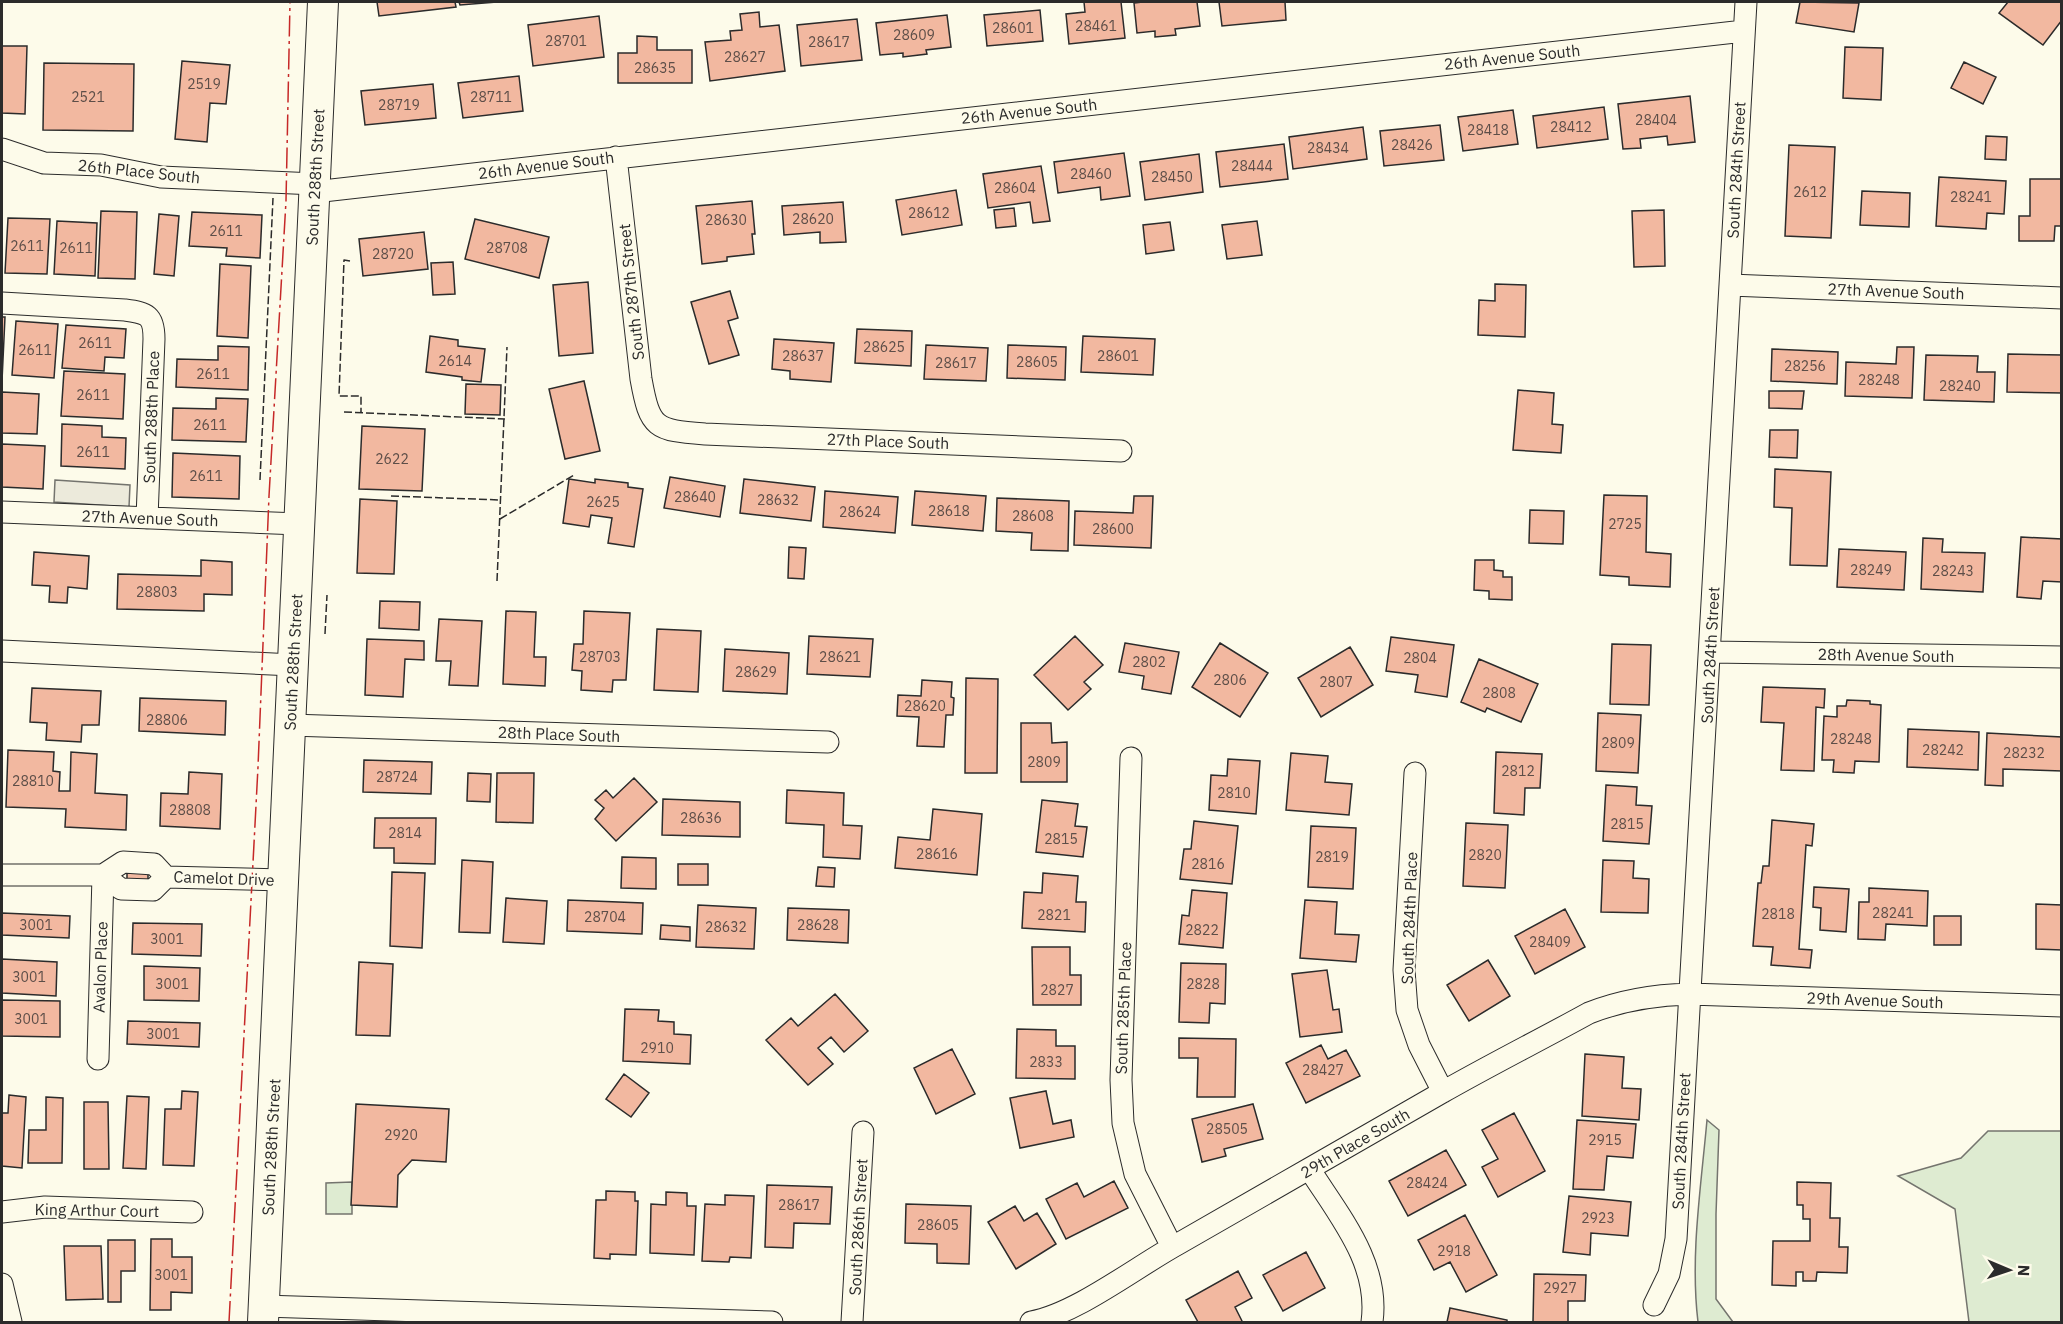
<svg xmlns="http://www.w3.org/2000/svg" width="2063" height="1324" viewBox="0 0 2063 1324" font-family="'IBM Plex Sans',sans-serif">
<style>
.green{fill:#deebd1;stroke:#74746e;stroke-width:1.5}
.parking{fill:#eceadb;stroke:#74746e;stroke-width:1.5}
.building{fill:#f2b8a0;stroke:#2b2b2b;stroke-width:1.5}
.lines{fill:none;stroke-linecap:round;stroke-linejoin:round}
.street-casing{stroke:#2b2b2b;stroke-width:23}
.secondary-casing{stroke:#2b2b2b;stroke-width:32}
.street{stroke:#fdfbea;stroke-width:21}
.secondary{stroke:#fdfbea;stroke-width:30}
.fence{stroke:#2b2b2b;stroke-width:1.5;stroke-dasharray:8 3;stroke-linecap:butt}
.power{stroke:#c62828;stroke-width:1.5;stroke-dasharray:21 4.5 3 4.5;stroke-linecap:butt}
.labels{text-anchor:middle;stroke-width:4.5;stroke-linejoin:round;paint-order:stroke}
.number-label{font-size:14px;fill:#5d4e48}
.street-label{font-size:16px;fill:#2b2b2b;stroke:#fdfbea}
</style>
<rect width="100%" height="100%" fill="#fdfbea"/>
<path class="green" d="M1707,1120L1719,1130L1716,1214V1299L1733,1322H1698C1690,1256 1701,1187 1707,1120Z
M1988,1131H2061V1322H1969L1955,1209L1898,1176L1961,1158Z
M352,1182V1214H326V1183Z"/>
<path class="parking" d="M55,480L130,485L129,507L54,502Z"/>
<path class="building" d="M377,2H455L456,7L379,16Z
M459,2H497L460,5Z
M1084,2H1121L1125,38L1069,44L1066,14L1085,12Z
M1143,2H1197L1200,26L1175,29L1176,35L1155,37V31L1137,33L1134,3Z
M1219,2H1285L1286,20L1222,26Z
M1800,2L1859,3L1854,32L1796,23Z
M2008,2H2061L2062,20L2043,45L1999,13Z
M1040,10L1043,41L987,46L984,15Z
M759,12L760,27L779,25L785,71L710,81L705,42L731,40L730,31L742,30L740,14Z
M947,15L951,47L926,50L927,54L903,57V53L880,55L876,23Z
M599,16L604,57L533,66L528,25Z
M857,19L862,60L801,66L797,25Z
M637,36L657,37V50H692V83H618V53H637Z
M2,46H27L25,114L2,113Z
M1845,47L1883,48L1881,100L1843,98Z
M182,61L230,65L226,104L210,103L207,142L175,139Z
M1964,62L1996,77L1983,104L1951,88Z
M44,63L134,64L133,131L43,130Z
M519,76L523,111L463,118L458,83Z
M433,84L436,118L365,125L361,91Z
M1690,96L1695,142L1668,145L1667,136L1640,139L1641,148L1623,149L1618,104Z
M1604,107L1608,139L1537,148L1533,116Z
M1513,110L1518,144L1463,151L1458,117Z
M1440,125L1444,160L1384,166L1380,131Z
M1363,127L1367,159L1293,169L1289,137Z
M1986,136L2007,137L2006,160L1985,159Z
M1284,144L1288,179L1220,187L1216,152Z
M1789,145L1835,147L1831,238L1785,236Z
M1124,153L1130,196L1101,200L1100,187L1058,193L1054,162Z
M1199,154L1203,192L1145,200L1140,162Z
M1041,166L1050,221L1033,223L1030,202L988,208L983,174Z
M1939,177L2006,181L2004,214L1987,213L1986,229L1936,226Z
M2030,179H2062V226H2055L2054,241H2019V216H2030Z
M956,190L962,225L902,235L896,200Z
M1862,191L1910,193L1909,227L1860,225Z
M752,201L755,234H752L754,254L727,257V261L702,264L696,206Z
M843,202L846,242L820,243V232L784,235L782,206Z
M1014,208L1016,226L996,228L994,210Z
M1664,210L1665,266L1634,267L1632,211Z
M101,211L137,212L135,279L98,278Z
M192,212L262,215L260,258L226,256L227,248L189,246Z
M159,214L179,216L174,276L154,274Z
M8,218L50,219L47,274L5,273Z
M475,219L549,237L539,278L465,259Z
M57,221L97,223L95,276L54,274Z
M1257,221L1262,255L1227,259L1222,225Z
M1170,222L1174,250L1146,254L1143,225Z
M424,232L428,269L363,276L359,239Z
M453,262L455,294L433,295L431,263Z
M220,264L251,266L248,338L217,336Z
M588,282L593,353L559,356L553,285Z
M1495,284L1526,285L1525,337L1478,335L1479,300L1495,301Z
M730,291L738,318L728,321L739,355L709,364L691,302Z
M2,317H5L2,381Z
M16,321L58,324L54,378L12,375Z
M66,325L126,329L124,358L105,357L104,371L62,368Z
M857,329L912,331L911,366L855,363Z
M430,336L458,340V346L485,349L481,382L462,380V377L426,372Z
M1083,336L1155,339L1153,375L1081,372Z
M774,339L834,343L831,382L790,379V371L772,369Z
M926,345L988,348L986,381L924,379Z
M1008,345L1066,347L1065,380L1007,378Z
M218,346L249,347L248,390L176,387L177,359L218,360Z
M1897,347H1914L1912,398L1845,396L1846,362L1896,364Z
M1772,349L1838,352L1837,384L1771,381Z
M2008,354L2062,355V393L2007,392Z
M1926,355L1978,356L1977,372H1995L1994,402L1924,400Z
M64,371L125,374L123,419L61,416Z
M584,381L600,451L565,459L549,389Z
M466,384L501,385L500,415L465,414Z
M1518,390L1554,393L1552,424L1563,425L1561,453L1513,450Z
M1769,391H1804L1802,409L1769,408Z
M2,392L39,394L37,434L2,433Z
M216,398L248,399L246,442L172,440L173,408L216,409Z
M62,424L102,426V437L126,438L125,469L61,466Z
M362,426L425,429L422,491L359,489Z
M1770,430H1798L1797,458L1769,457Z
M2,444L45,446L43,489L2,487Z
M173,453L240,456L239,499L172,497Z
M1775,469L1831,472L1827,566L1790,565L1792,508L1774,507Z
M670,477L725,486L720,517L664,508Z
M569,479L595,483V479L628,483V487L643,489L634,547L608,543L612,518L591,515L589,527L563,523Z
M744,479L815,487L811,521L740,513Z
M825,491L898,497L895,533L823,527Z
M915,491L986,496L983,531L912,525Z
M1604,495L1647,496L1646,552L1671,554L1670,587L1629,585V577L1600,575Z
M1134,496H1153L1151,548L1074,545L1075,511L1133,513Z
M997,498L1069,501L1068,551L1031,550L1032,533L996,531Z
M360,499L397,501L394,574L357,573Z
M1530,510L1564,511L1563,544L1529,543Z
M2021,537L2062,539V582L2043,581L2041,599L2017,597Z
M1923,538L1943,539L1942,552L1985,553L1983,592L1921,589Z
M789,547L806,548L804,579L788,578Z
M1839,549L1906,552L1904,590L1837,587Z
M34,552L89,556L87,589L68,587L67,603L49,602L50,586L32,585Z
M201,560L232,562V595L204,594V611L117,609L118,574L201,576Z
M1475,560H1494V570L1503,571V577H1512V600L1489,599V591L1474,590Z
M380,601L420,602L419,630L379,628Z
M506,611L536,612L534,657H546L545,686L503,684Z
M584,611L630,613L626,680H613L612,692L581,690L582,671L572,670L574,644H583Z
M439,619L482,621L478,686L449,685L451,661H436Z
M657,629L701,631L698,692L654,690Z
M809,636L873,639L870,677L807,674Z
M1075,636L1103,665L1084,682L1091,689L1068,710L1034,675Z
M1391,637L1454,645L1447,697L1415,692L1418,675L1386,671Z
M367,639L424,641V660L405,659L403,697L365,695Z
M1125,643L1179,652L1171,694L1142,689L1144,676L1119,672Z
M1220,643L1268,673L1240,717L1192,687Z
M1612,644L1651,645L1649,705L1610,704Z
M1350,647L1373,685L1321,717L1298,678Z
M725,649L789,653L787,694L723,691Z
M1479,659L1538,684L1521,722L1487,708L1485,712L1461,702Z
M966,678L998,679L997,773H965Z
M922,680L952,682L951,697L954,698L953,715H946L944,747L917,746L919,717L897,716L898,695L921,696Z
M1763,687L1825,689L1824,708L1816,707L1814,771L1781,770L1784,723L1761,722Z
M32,688L101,691L99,725H82L81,742L46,740L47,723L30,722Z
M140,698L226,701L225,735L139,731Z
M1847,700L1870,701V704L1881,705L1879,762L1855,761L1854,773L1833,772L1834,760H1822L1824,716L1837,717V706H1846Z
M1598,713L1641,715L1638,773L1596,771Z
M1021,723H1051L1052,743L1067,742V782H1021Z
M1908,729L1979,732L1978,770L1907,767Z
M1987,733L2062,737V771L2003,769V786L1985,785Z
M8,750L54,752L53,771L60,772L59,791H70L71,752L97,754L95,793L127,795L126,830L65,827L66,809L6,807Z
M1496,752L1542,754L1540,788H1525L1524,815L1494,813Z
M1291,753L1328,756L1325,782L1352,784L1349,815L1286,810Z
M1228,759L1260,761L1256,814L1209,810L1211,775L1227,776Z
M364,760L432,762L431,794L363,792Z
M189,772L222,774L220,829L160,826L161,793L188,794Z
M468,773L491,774L490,802L467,801Z
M497,773H534L533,823L496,822Z
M634,778L657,802L616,841L595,819L604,808L595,800L606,790L613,798Z
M1606,785L1637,787L1636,805L1652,806L1649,844L1603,841Z
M787,790L844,793L843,825L862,826L860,859L823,857L824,825L786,823Z
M663,799L740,802V837L662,835Z
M1042,800L1078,804L1075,826L1087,827L1083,857L1036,852Z
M933,809L982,814L977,875L895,868L898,837L930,840Z
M375,818H436L435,864L394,863V848H374Z
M1772,820L1814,824L1812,846L1806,845L1799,949L1812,950L1810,968L1771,965L1773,947L1753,946L1758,883H1761L1763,866H1769Z
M1194,821L1238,826L1232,884L1180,879L1184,849H1191Z
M1466,823L1508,825L1505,888L1463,886Z
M1311,826L1356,828L1353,889L1308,887Z
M622,857L656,858V889L621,888Z
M462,860L493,862L490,933L459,932Z
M1603,860L1634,861L1633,878L1649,879L1648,913L1601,912Z
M678,864H708V885H678Z
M818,867L835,868L834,887L816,886Z
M127,872L148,873V884L127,883Z
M392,872L425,873L422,948L390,946Z
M1043,873L1078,876L1076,902H1086L1085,932L1022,928L1024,892L1042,893Z
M1814,887L1849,889L1846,932L1820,930L1821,908L1813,907Z
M1869,888L1928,891L1927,926L1886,924L1885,940L1858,939L1859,902H1869Z
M1192,890L1227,893L1223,948L1179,944L1182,915L1189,916Z
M506,898L547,901L544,944L503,942Z
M568,900L643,903L642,934L567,931Z
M1305,900L1337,902L1335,934L1359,935L1356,962L1300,958Z
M2036,904L2062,905V950L2036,949Z
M698,905L756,908L754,949L696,947Z
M788,908L849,910L848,943L787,940Z
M1565,909L1585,947L1535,974L1515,936Z
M2,913L70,916L69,938L2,935Z
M1934,916H1961V945H1934Z
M133,923L202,924L201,956L132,954Z
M661,925L690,927V941L660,939Z
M1032,947H1070V975H1081V1005H1033Z
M2,959L57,962L56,996L2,993Z
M1488,960L1510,996L1469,1021L1447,985Z
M359,962L393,964L390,1036L356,1035Z
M1181,963L1226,964L1225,1004L1210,1003L1209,1023L1179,1022Z
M144,966L200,968L199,1001L144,1000Z
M1327,970L1333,1010L1339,1009L1342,1032L1300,1037L1292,974Z
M835,994L868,1031L844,1052L831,1037L818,1048L833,1064L808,1085L766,1040L791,1018L798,1026Z
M2,1000L60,1001V1037L2,1036Z
M625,1009L659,1010L658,1021L674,1022V1034L691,1035L690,1064L623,1061Z
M128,1021L200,1023L199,1047L127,1044Z
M1017,1029L1056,1030V1046H1075V1079L1016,1078Z
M1179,1038L1236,1039L1235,1097H1197L1198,1058H1179Z
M1321,1045L1328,1059L1346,1050L1360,1076L1306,1103L1286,1063Z
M952,1049L975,1094L936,1114L914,1068Z
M1585,1054L1624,1057L1622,1088L1641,1089L1639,1120L1582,1116Z
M624,1074L649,1093L631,1117L606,1099Z
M182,1091L198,1092L194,1166L163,1165L165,1109H181Z
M1046,1091L1053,1124L1071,1120L1074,1137L1020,1148L1010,1098Z
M9,1095L26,1097L22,1168L2,1166V1113H8Z
M127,1096L149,1097L146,1169L123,1168Z
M46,1097L63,1098L62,1163H28L29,1130H46Z
M84,1102H108L109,1169H84Z
M356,1104L449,1109L446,1162L412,1160L398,1175L397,1207L351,1205Z
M1253,1104L1263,1139L1224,1149L1226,1156L1202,1162L1192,1119Z
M1514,1113L1545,1171L1498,1197L1482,1167L1498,1159L1482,1130Z
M1577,1120L1636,1124L1633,1158L1607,1156L1604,1190L1573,1189Z
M1446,1150L1466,1185L1408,1216L1389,1181Z
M1114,1181L1128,1208L1066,1239L1046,1199L1077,1183L1084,1197Z
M1797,1182L1831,1183L1830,1218H1840L1839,1247H1848L1847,1273L1817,1272L1816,1281H1803V1272H1796V1286L1772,1285L1773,1241H1810V1219H1803V1205H1797Z
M767,1185L832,1187L830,1224L794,1223L793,1248L765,1247Z
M606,1191L635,1192V1201H638L636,1255L610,1254V1259L594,1258L596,1200H606Z
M666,1192L687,1193V1206H696L694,1255L650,1253L651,1204L666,1205Z
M725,1195L754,1196L751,1258L730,1257L729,1262L702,1261L705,1204L725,1205Z
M1569,1196L1631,1202L1628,1236L1591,1233L1590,1255L1563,1252Z
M906,1204L971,1206L969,1264L937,1263V1244L905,1243Z
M1015,1206L1024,1221L1037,1213L1056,1244L1016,1269L988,1222Z
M1465,1215L1497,1275L1466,1292L1450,1262L1434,1270L1418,1240Z
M151,1239H172V1257H192V1293L171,1292V1310H150Z
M108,1240H135V1271H121V1302H108Z
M64,1246H101L103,1299L66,1300Z
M1306,1252L1325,1288L1283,1311L1263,1275Z
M1238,1271L1252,1298L1235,1307L1242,1321L1239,1322H1198L1186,1300Z
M1534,1274L1586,1275L1585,1301H1568V1322H1533Z
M1450,1308L1507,1320V1322H1447Z"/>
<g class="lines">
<g class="street-casing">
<path id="street" d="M2,149L44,163L101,165L161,177L315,184
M616,157L641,379C650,429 655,430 705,434L1121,451
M314,192L1744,31
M1730,285L2062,298
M2,303L125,310C147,313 154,315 154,339L147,518
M2,512L299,524
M2,651L293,665
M1710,652L2062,657
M290,725L828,742
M1131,758L1121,1080L1123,1123L1135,1174L1172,1247
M1415,773L1404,970L1407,1010L1419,1045L1443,1092
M2,875H103L121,889L153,890L166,877L283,880
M98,1059L103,875L123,862L154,864L166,877
M1310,1170C1340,1217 1380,1264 1372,1322
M2,1212L45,1207L192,1212
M2,1284L11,1322
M1654,1305L1669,1274L1676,1239L1746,2
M263,1306L772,1322
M852,1322L863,1132
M1031,1322C1076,1314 1136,1267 1178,1244C1266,1194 1353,1143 1441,1093C1490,1065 1540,1040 1589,1013C1622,1000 1653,995 1689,994L2062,1006"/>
</g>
<g class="secondary-casing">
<path id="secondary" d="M263,1322L323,2"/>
</g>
<use href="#street" class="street"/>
<use href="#secondary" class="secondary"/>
<path class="fence" d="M350,261L344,260L339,396H361V413
M344,412L505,419
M260,480L273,198
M391,496L501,500
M500,519L574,475
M497,581L507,347
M325,634L327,595"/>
<path class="power" d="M229,1322L258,767L269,496L286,201L290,2"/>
</g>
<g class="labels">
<g class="number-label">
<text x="1096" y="31">28461</text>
<text x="1013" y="33">28601</text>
<text x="914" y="40">28609</text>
<text x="566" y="46">28701</text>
<text x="829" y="47">28617</text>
<text x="745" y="62">28627</text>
<text x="655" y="73">28635</text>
<text x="204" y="89">2519</text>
<text x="88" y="102">2521</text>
<text x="491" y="102">28711</text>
<text x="399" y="110">28719</text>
<text x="1656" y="125">28404</text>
<text x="1571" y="132">28412</text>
<text x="1488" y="135">28418</text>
<text x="1412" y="150">28426</text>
<text x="1328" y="153">28434</text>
<text x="1252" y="171">28444</text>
<text x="1091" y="179">28460</text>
<text x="1172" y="182">28450</text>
<text x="1015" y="193">28604</text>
<text x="1810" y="197">2612</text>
<text x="1971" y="202">28241</text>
<text x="929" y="218">28612</text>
<text x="813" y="224">28620</text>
<text x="726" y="225">28630</text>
<text x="226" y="236">2611</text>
<text x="27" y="251">2611</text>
<text x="76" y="253">2611</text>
<text x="507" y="253">28708</text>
<text x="393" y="259">28720</text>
<text x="95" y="348">2611</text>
<text x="884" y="352">28625</text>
<text x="35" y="355">2611</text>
<text x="803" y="361">28637</text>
<text x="1118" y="361">28601</text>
<text x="455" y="366">2614</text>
<text x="1037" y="367">28605</text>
<text x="956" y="368">28617</text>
<text x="1805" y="371">28256</text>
<text x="213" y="379">2611</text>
<text x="1879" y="385">28248</text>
<text x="1960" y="391">28240</text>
<text x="93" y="400">2611</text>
<text x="210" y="430">2611</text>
<text x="93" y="457">2611</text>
<text x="392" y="464">2622</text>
<text x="206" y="481">2611</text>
<text x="695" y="502">28640</text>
<text x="778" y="505">28632</text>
<text x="603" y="507">2625</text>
<text x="949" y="516">28618</text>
<text x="860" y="517">28624</text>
<text x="1033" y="521">28608</text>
<text x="1625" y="529">2725</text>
<text x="1113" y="534">28600</text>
<text x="1871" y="575">28249</text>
<text x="1953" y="576">28243</text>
<text x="157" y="597">28803</text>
<text x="600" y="662">28703</text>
<text x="840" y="662">28621</text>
<text x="1420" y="663">2804</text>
<text x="1149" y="667">2802</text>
<text x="756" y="677">28629</text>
<text x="1230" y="685">2806</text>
<text x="1336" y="687">2807</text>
<text x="1499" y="698">2808</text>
<text x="925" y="711">28620</text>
<text x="167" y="725">28806</text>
<text x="1851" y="744">28248</text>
<text x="1618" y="748">2809</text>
<text x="1943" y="755">28242</text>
<text x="2024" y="758">28232</text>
<text x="1044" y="767">2809</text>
<text x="1518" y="776">2812</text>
<text x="397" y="782">28724</text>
<text x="33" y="786">28810</text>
<text x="1234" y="798">2810</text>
<text x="190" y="815">28808</text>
<text x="701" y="823">28636</text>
<text x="1627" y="829">2815</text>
<text x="405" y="838">2814</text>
<text x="1061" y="844">2815</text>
<text x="937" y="859">28616</text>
<text x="1485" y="860">2820</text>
<text x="1332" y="862">2819</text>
<text x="1208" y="869">2816</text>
<text x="1893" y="918">28241</text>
<text x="1778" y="919">2818</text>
<text x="1054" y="920">2821</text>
<text x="605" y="922">28704</text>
<text x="36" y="930">3001</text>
<text x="818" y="930">28628</text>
<text x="726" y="932">28632</text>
<text x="1202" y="935">2822</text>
<text x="167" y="944">3001</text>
<text x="1550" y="947">28409</text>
<text x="29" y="982">3001</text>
<text x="172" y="989">3001</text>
<text x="1203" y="989">2828</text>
<text x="1057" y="995">2827</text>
<text x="31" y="1024">3001</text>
<text x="163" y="1039">3001</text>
<text x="657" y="1053">2910</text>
<text x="1046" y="1067">2833</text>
<text x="1323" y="1075">28427</text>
<text x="1227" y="1134">28505</text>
<text x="401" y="1140">2920</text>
<text x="1605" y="1145">2915</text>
<text x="1427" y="1188">28424</text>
<text x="799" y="1210">28617</text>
<text x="1598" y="1223">2923</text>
<text x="938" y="1230">28605</text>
<text x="1454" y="1256">2918</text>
<text x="171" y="1280">3001</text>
<text x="1560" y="1293">2927</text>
</g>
<g class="street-label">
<text transform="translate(1512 57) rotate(-6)" y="6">26th Avenue South</text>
<text transform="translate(1029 111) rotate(-6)" y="6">26th Avenue South</text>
<text transform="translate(546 165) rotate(-7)" y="6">26th Avenue South</text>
<text transform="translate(1736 170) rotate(-87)" y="6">South 284th Street</text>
<text transform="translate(139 171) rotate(6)" y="6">26th Place South</text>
<text transform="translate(315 177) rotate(-87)" y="6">South 288th Street</text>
<text transform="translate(1896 291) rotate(2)" y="6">27th Avenue South</text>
<text transform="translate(631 292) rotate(-96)" y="6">South 287th Street</text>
<text transform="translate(151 417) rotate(-88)" y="6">South 288th Place</text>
<text transform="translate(888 441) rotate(2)" y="6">27th Place South</text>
<text transform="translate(150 518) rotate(2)" y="6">27th Avenue South</text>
<text transform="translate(1710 655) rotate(-87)" y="6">South 284th Street</text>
<text transform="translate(1886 655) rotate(1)" y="6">28th Avenue South</text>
<text transform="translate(293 662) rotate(-87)" y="6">South 288th Street</text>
<text transform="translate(559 734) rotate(2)" y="6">28th Place South</text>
<text transform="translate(224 878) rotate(2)" y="6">Camelot Drive</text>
<text transform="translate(1409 918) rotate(-88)" y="6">South 284th Place</text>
<text transform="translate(100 967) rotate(-88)" y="6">Avalon Place</text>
<text transform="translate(1875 1000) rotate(2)" y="6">29th Avenue South</text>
<text transform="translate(1123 1008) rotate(-88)" y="6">South 285th Place</text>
<text transform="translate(1681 1141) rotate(-87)" y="6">South 284th Street</text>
<text transform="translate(1355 1143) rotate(-30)" y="6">29th Place South</text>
<text transform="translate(271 1147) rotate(-87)" y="6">South 288th Street</text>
<text transform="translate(97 1210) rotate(1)" y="6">King Arthur Court</text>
<text transform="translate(858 1227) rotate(-87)" y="6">South 286th Street</text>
</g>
</g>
<rect width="2063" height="1324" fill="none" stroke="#2b2b2b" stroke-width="6"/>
<g transform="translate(2009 1270) rotate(92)" stroke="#fdfbea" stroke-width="4.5" paint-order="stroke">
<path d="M0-4.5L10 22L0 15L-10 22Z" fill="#2b2b2b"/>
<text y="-9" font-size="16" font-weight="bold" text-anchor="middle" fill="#2b2b2b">N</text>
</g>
</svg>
